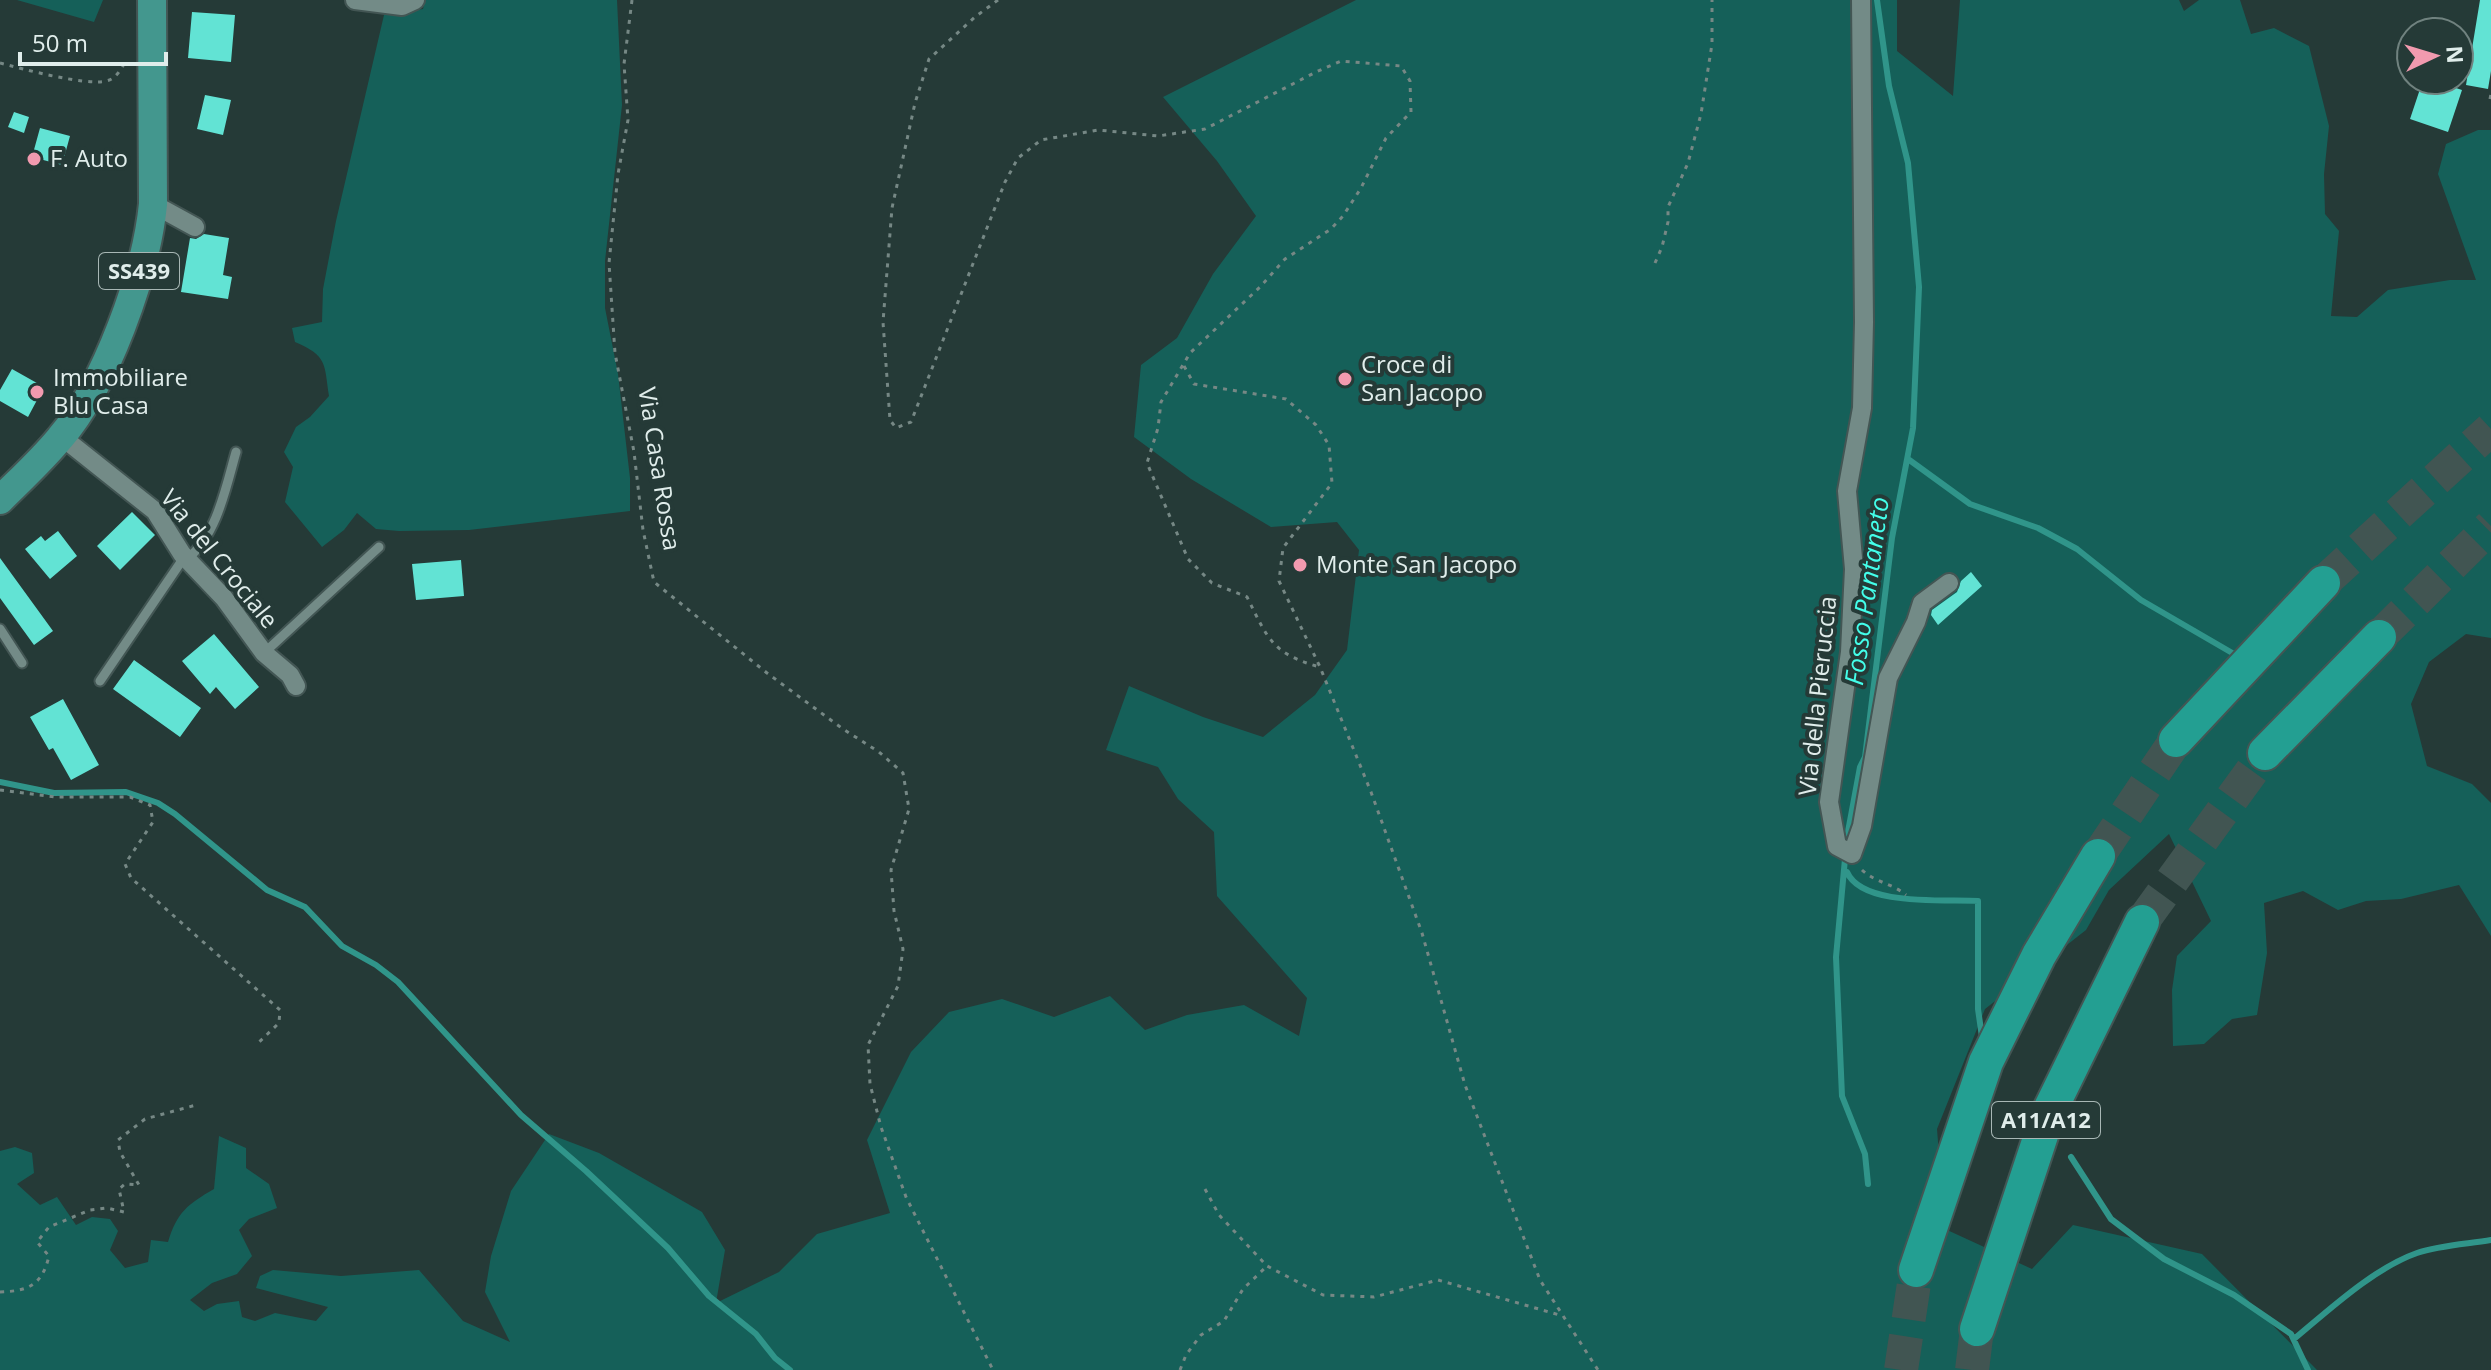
<svg xmlns="http://www.w3.org/2000/svg" width="2491" height="1370" viewBox="0 0 2491 1370" font-family="'Open Sans',sans-serif">
<style>
.green{fill:#156059}
.lines{fill:none;stroke-linecap:round;stroke-linejoin:round}
.stream{stroke:#30958a;stroke-width:6}
.building{fill:#62e3d4}
.highway-tunnel{stroke:#415552;stroke-width:34;stroke-dasharray:34 17;stroke-linecap:butt}
.lane-casing{stroke:#435654;stroke-width:13}
.street-casing{stroke:#435654;stroke-width:22}
.primary-casing{stroke:#435654;stroke-width:32}
.highway-casing{stroke:#435654;stroke-width:38}
.path{stroke:#768885;stroke-width:3;stroke-dasharray:4 6;stroke-linecap:butt}
.lane{stroke:#738b87;stroke-width:9}
.street{stroke:#738b87;stroke-width:18}
.primary{stroke:#43978e;stroke-width:28}
.highway{stroke:#239f92;stroke-width:34}
.poi-dot{fill:#f29aaf;stroke:#253a37;stroke-width:3}
.labels{text-anchor:middle;stroke-width:8;stroke-linejoin:round;paint-order:stroke}
.shield{fill:#253a37;stroke:#a8b7b5;stroke-width:2}
.shield-label{font-size:22px;font-weight:bold;fill:#e0edeb}
.poi-label{font-size:24px;fill:#e0edeb;stroke:#253a37;text-anchor:start}
.street-label{font-size:24px;fill:#e0edeb;stroke:#253a37}
.water-label{font-size:26px;font-style:italic;fill:#43feea;stroke:#253a37}
</style>
<rect width="100%" height="100%" fill="#253a37"/>
<path class="green" d="M17,0H103L94,22Z
M425,0H617L622,105L605,261V308L618,374L630,478V511L469,530L399,531L376,529L357,513L344,530L322,547L285,502L293,467L284,452L296,427L310,417L329,396C324,364 328,356 295,342L292,328L322,322L323,289L336,221L384,15L423,9Z
M1356,0H1897V51L1953,96L1960,0H2179L2184,11L2199,0H2240L2251,34L2274,28L2309,46L2329,126L2324,174L2325,214L2339,231L2331,316L2357,317L2388,290L2450,280H2476L2438,174L2446,144L2478,130H2491V638L2466,634L2429,662L2411,704L2427,766L2472,784L2491,803V936L2459,885L2401,899L2366,901L2338,910L2303,891L2264,903L2267,953L2257,1015L2232,1019L2204,1044L2173,1046L2172,990L2177,956L2211,921L2169,834L2109,890L2086,930L1985,1009L1937,1129L1945,1229L2032,1269L2073,1225L2202,1254L2317,1370H0V1151L15,1147L32,1153L34,1173L17,1184L40,1205L57,1197L76,1225L92,1217L110,1219L118,1231L110,1250L125,1268L148,1262L151,1240L168,1242C177,1212 188,1204 214,1189L219,1136L246,1148V1168L269,1184L277,1208L249,1219L239,1230L252,1256L237,1274L212,1283L190,1300L204,1311L217,1304L239,1301L242,1317L255,1321L275,1313L316,1321L328,1307L256,1288L260,1276L273,1270L341,1276L419,1270L463,1321L510,1342L485,1292L491,1256L511,1191L549,1134L599,1153L702,1212L725,1250L716,1303L779,1272L817,1234L890,1213L867,1140L911,1052L949,1012L1002,999L1054,1017L1110,996L1145,1030L1187,1015L1244,1005L1299,1036L1307,998L1217,896L1214,832L1178,799L1158,767L1106,750L1129,686L1203,717L1263,737L1315,695L1347,650L1359,550L1337,522L1271,527L1191,479L1134,437L1141,365L1177,338L1213,274L1256,216L1217,161L1163,97Z"/>
<g class="lines">
<path class="stream" d="M1908,459L1970,504L2038,528L2077,549L2141,600L2234,654
M0,782L54,793L126,792L158,803L175,814L267,890L305,907L342,946L376,965L398,982L521,1115L586,1171L668,1248L709,1296L756,1334L775,1358L790,1370
M1847,872C1862,907 1946,899 1978,901V1009L1982,1037
M2071,1157L2111,1219L2164,1259L2234,1295L2291,1334L2308,1370
M1868,1184L1865,1154L1842,1096L1836,957L1847,837L1860,767L1865,757L1892,538L1913,428L1919,287L1908,163L1889,86L1877,0
M2294,1339C2329,1310 2374,1268 2417,1253C2440,1245 2467,1244 2491,1240"/>
</g>
<path class="building" d="M2480,0H2491V71L2488,89L2466,85Z
M192,12L235,15L231,62L188,58Z
M2423,80H2432L2462,90L2448,132L2410,119Z
M205,95L231,100L223,135L197,129Z
M14,112L29,117L24,133L8,127Z
M40,128L70,136L62,165L32,157Z
M204,234L229,238L223,275L232,277L228,299L181,292L190,238L196,239Z
M12,369L44,387L28,417L0,401V390Z
M132,512L155,535L120,570L97,546Z
M58,531L77,556L50,579L25,549L41,536L45,541Z
M0,558L53,631L34,645L0,598Z
M461,560L464,596L416,600L412,564Z
M1971,572L1982,586L1938,625L1931,615L1932,610L1957,592L1961,581Z
M214,634L259,687L235,709L216,687L210,694L182,661Z
M134,660L201,708L180,737L113,689Z
M63,699L99,765L71,780L53,748L49,750L30,717Z"/>
<g class="lines">
<path class="highway-tunnel" d="M2323,583L2491,429
M2379,637L2491,526
M2098,856L2176,740
M2142,922L2265,753
M1901,1370L1916,1270
M1972,1370L1977,1329"/>
<g class="lane-casing">
<path id="lane" d="M187,559C217,535 226,487 236,452
M0,629L22,663
M264,653L379,547
M100,681L185,556"/>
</g>
<g class="street-casing">
<path id="street" d="M355,0L402,6L415,0
M1861,0L1864,322L1862,408L1847,491L1854,569L1850,652L1829,802L1837,846L1852,854L1862,826L1888,678L1916,622L1922,603L1949,583
M153,204L195,227
M62,437L155,511L182,554L224,598L264,653L290,675L296,686"/>
</g>
<g class="primary-casing">
<path id="primary" d="M0,500C20,480 42,460 60,438C106,385 146,274 153,204L152,0"/>
</g>
<g class="highway-casing">
<path id="highway" d="M2176,740L2323,583
M2265,753L2379,637
M1916,1270L1986,1062L2039,955L2098,856
M1977,1329L2048,1114L2142,922"/>
</g>
<path class="path" d="M632,0L624,64L628,120L618,174L609,263L615,353L634,452L643,530L654,582L767,673L843,729L879,752L903,773L909,809L891,870L894,911L903,949L898,986L868,1045L870,1084L881,1127L906,1197L993,1370
M998,0L975,17L929,59L915,103L892,208L883,322L890,420L896,428L911,422L1005,182L1018,158L1041,140L1098,130L1158,136L1205,129L1316,72L1341,61L1401,66L1410,81L1411,112L1386,138L1361,188L1343,216L1331,229L1285,259L1260,287L1190,353L1161,402L1158,428L1147,463L1188,559L1212,583L1247,597C1268,639 1272,654 1320,667
M0,63C23,69 85,86 106,81C117,79 122,67 127,59
M2490,99L2491,94
M1655,263L1662,247L1668,222V207L1688,163L1701,114L1712,44V0
M1184,366L1194,384L1286,399L1316,425L1329,445L1332,483L1283,548L1279,581L1320,667L1371,792L1422,933L1465,1085L1540,1280L1598,1370
M0,790L55,797H130L150,805L153,822L125,864L131,878L280,1010L279,1023L256,1045
M1862,870C1876,883 1892,883 1906,895
M1205,1189L1219,1215L1267,1266L1323,1295L1374,1297L1438,1280L1563,1316
M0,1292C29,1291 42,1285 49,1256L37,1242L49,1227L90,1210L107,1208L124,1212L119,1189L125,1184L139,1185L120,1152L118,1140L145,1119L196,1105
M1180,1370L1186,1355L1201,1335L1224,1321L1243,1289L1267,1266"/>
<use href="#lane" class="lane"/>
<use href="#street" class="street"/>
<use href="#primary" class="primary"/>
<use href="#highway" class="highway"/>
</g>
<g class="poi-dot">
<circle cx="34" cy="159" r="8"/>
<circle cx="1345" cy="379" r="8"/>
<circle cx="37" cy="392" r="8"/>
<circle cx="1300" cy="565" r="8"/>
</g>
<g class="labels">
<g class="shield">
<rect x="99" y="253" width="80" height="36" rx="6"/>
<rect x="1992" y="1102" width="108" height="36" rx="6"/>
</g>
<g class="shield-label">
<text x="139" y="279">SS439</text>
<text x="2046" y="1128">A11/A12</text>
</g>
<g class="poi-label">
<text x="50" y="167">F. Auto</text>
<text x="1361" y="373">Croce di<tspan x="1361" dy="28">San Jacopo</tspan></text>
<text x="53" y="386">Immobiliare<tspan x="53" dy="28">Blu Casa</tspan></text>
<text x="1316" y="573">Monte San Jacopo</text>
</g>
<g class="street-label">
<text transform="translate(659 469) rotate(81)" y="8">Via Casa Rossa</text>
<text transform="translate(219 559) rotate(51)" y="8">Via del Crociale</text>
<text transform="translate(1818 696) rotate(-84)" y="8">Via della Pieruccia</text>
</g>
<g class="water-label">
<text transform="translate(1867 591) rotate(-82)" y="9">Fosso Pantaneto</text>
</g>
</g>
<g transform="translate(2435 56) rotate(86)"><circle r="38" fill="#253a37" stroke="#70827f" stroke-width="2"/>
<path d="M0-6L14 30L0 20L-14 30Z" fill="#f29aaf"/>
<text y="-12" font-size="22" font-weight="bold" text-anchor="middle" fill="#e0edeb">N</text>
</g>
<path d="M20 52v12h146v-12" fill="none" stroke="#e0edeb" stroke-width="4"/>
<text x="32" y="52" font-size="24" fill="#e0edeb" stroke="#253a37" stroke-width="6" paint-order="stroke">50 m</text>
</svg>
